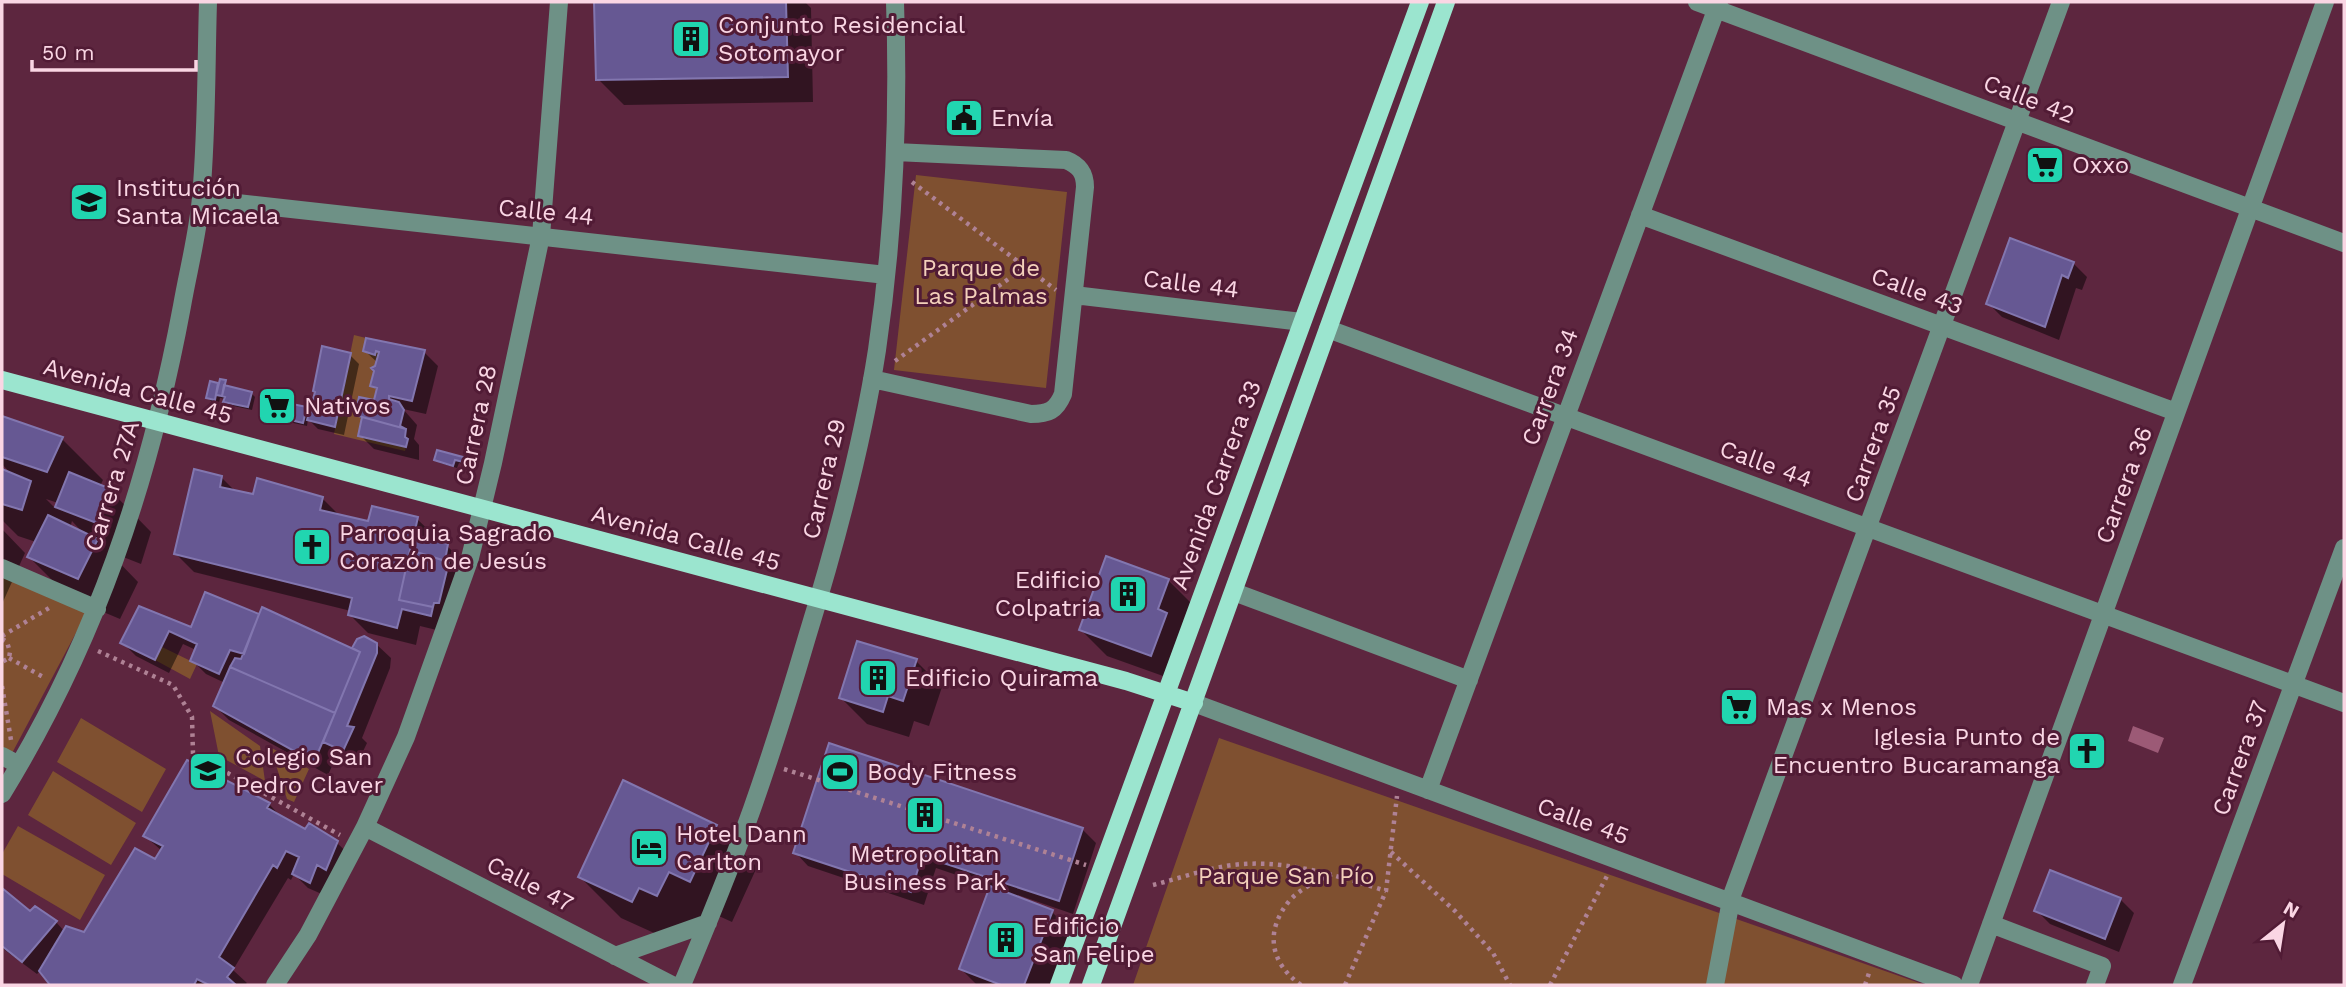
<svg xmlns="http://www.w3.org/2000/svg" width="2346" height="987" viewBox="0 0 2346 987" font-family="'Work Sans',sans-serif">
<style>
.green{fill:#7f5030}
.water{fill:#9c5a76}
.shadow{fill:#0007;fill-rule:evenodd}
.building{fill:#665893;stroke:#8276af;stroke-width:2}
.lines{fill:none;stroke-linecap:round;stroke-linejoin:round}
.path{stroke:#af8295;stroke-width:4.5;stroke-dasharray:3.5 5;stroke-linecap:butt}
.minor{stroke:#6e9186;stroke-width:18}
.major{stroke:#9be5cf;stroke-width:18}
.labels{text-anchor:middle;stroke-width:6;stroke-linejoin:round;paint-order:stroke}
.poi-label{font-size:24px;fill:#fad6e4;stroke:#511b35;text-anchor:start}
.street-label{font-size:24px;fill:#fad6e4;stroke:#511b35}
.park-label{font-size:24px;fill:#f3d0ba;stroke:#511b35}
</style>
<rect width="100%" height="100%" fill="#5d263f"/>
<path class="green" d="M916,175L1067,192L1046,388L894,370Z
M354,335L366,338L364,351L375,355L376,351L379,352L375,366L372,368L377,388L374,400L359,397L357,407L340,403Z
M339,408L355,412V415L362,417L358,436L406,447L405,451L334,434Z
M2,573L87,612L10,757L2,752Z
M162,647L197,664L190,679L155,660Z
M210,711L260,746L265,781L219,756Z
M81,718L166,769L142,812L57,762Z
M1219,738L1925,985H1133Z
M270,747L309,769L294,802L287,799Z
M53,771L136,823L111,865L28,815Z
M18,826L105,875L80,920L2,874V854Z"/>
<path class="water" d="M2133,726L2164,738L2158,753L2128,741Z"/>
<path class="shadow" d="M596,2H805L811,8L813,102L624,105L598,79Z
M2073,263L2087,277L2082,290L2076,288L2059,340L2002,317L1988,303Z
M365,351L424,352L438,366L426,414L403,409L417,425L414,439L419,445V460L374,449L360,435L363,421L357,414L375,402L378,391L372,385L378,363Z
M350,355L359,364L344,435L318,429L308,419L307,426L284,421L281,414L277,413L276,417L267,415L263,411L266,400L313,410Z
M225,381L228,388L251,393L255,397L252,410L229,405L226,399L220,398L219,403L212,402L208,398L211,384L220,386Z
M2,419L62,439L103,480L100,486L110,490L151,532L141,564L108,551L138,582L120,619L70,598L29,557L36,542L18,536L2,520V471L13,476L2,464ZM46,499L58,503L56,509ZM72,521L84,534L70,528Z
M438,452L473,461L477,465L476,467L459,463L457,468L440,463L436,459Z
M221,477L237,493L254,496L322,498L341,517L369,523L417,519L436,537L435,543L447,546L466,564L449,633L420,626L416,645L368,633L350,615L351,611L194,572L176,554Z
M2,529L25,553L2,604Z
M1168,580L1194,606L1177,681L1107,656L1081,630Z
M206,594L353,651L359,640L376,644L391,658L390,668L362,738L367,743L357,764L337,755L328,775L229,720L215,706L225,683L206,674L192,660L196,650L183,644L169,673L136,656L122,642L140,608L192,630Z
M916,661L942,687L929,726L914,721L909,737L867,724L841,698Z
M269,804L283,819L306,832L337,843L351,856L324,895L308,888L294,874L291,880L288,878L233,970L247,983L245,985H53L41,970L37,974L2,948V890L30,913L56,922L65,932L85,934L155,861L162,851L145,836Z
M716,826L757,867L732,922L710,912L674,942L621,918L580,877Z
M1082,829L1096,843L1073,914L1018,895L1017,898L1052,912L1078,938L1060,985H977L961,969L992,887L936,868L924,905L808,866L795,852Z
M2120,899L2134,913L2119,952L2050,924L2036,910Z"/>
<path class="building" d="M594,2H786L788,77L596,80Z
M2010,238L2074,262L2068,278L2062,275L2045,327L1986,304Z
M366,338L425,350L412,401L389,396V399L399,402L404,410L400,426L406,429L405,437L408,439L406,447L358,436L362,417L355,415L359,397L374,400L377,388L370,386L374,371L371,368L375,366L379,352L376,351L375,355L363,351Z
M322,346L351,353L335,427L307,420L315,392L313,391Z
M220,379L226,380L222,396L216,395Z
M210,381L218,383L215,400L206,398Z
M224,385L252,392L248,407L223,402L225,397L222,396Z
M265,398L275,400L272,414L261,412Z
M275,400L282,402L279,412L273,410Z
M282,402L312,408L311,412L306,411L303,423L278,417Z
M2,416L63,437L47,472L2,457Z
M362,417L406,429L405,437L408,439L406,447L358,436Z
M437,450L474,460L472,464L455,460L453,466L434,460Z
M2,469L31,481L22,510L2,504Z
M194,469L222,476L220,487L253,494L257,478L323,497L320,510L368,521L372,506L418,517L414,535L448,544L445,561L410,550L399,600L433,607L431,616L402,609L397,628L348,615L352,598L174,554Z
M69,472L111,489L99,524L55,507Z
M48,515L98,539L78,579L27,557Z
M410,550L449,562L439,603H434L433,607L399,600Z
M1106,556L1169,579L1158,609L1167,613L1151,656L1079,630Z
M205,592L259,614L244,654L230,650L219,674L190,661L197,644L169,631L155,660L120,643L139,606L191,627Z
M262,607L360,652L335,713L230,667L235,658L241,659Z
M364,636L377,643V653L347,726L354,727L343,751L323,742L360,652L352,648L357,639Z
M857,641L917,659L903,701L888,696L883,712L839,698Z
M230,667L335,713L314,762L213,706Z
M829,743L1083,828L1059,901L922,856L911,892L793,853Z
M187,760L270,803L267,808L305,829L309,823L338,841L326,870L317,865L310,883L292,874L299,857L286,851L277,868L273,865L219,957L234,968L227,977L236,985H209L197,979L194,985H50L39,971L66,926L84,932L135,848L155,859L163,846L143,836Z
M623,780L717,825L690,882L669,872L657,896L639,888L632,902L578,877Z
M2050,870L2121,898L2105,939L2034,911Z
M990,886L1053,910L1024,985H1001L959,969Z
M2,888L30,911L35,906L57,921L22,962L2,946Z"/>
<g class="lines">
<path class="path" d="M912,182L1056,290
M895,361L1025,267
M2,636L49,608
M2,639L7,642L10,652L9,658L2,662
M98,651L173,685L192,717L193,754L340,835
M9,658L45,678
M2,686L11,740
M784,769L1086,865
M1391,852L1455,911L1493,953L1510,985
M1153,885C1177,879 1202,870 1226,866C1280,857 1335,875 1386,891
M1301,985C1270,963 1264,931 1290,900C1301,888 1318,881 1332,874
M1345,985L1386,891L1397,796
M1550,985L1607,876
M1865,985L1869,973"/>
<path class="minor" d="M1697,2L2344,243
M201,199L886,275
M1640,215L2176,412
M1074,295L1302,322
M1328,329L2344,703
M872,379L1031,414C1048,414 1056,411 1063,394L1085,187C1085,173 1079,165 1066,160L895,152
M2,568L97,609
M1234,592L1469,680
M1194,703L1954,985
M2,756L19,765
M1428,790L1719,2
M2,794C96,641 149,483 182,306C188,271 198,234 201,197C207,132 206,67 208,2
M365,827L672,985
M1991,924L2102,966L2095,985
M615,956L708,923
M275,985L308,935L365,827L406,737L470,558L493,463L541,236L559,2
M682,985C706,927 731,868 752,809C772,752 790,695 807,637C836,543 862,447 877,350C894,234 899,118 895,2
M1715,985L1732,895L2061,2
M1969,985L2325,2
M2182,985L2344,548"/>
<path class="major" d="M2,380L1126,681L1194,703
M1059,985L1420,2
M1091,985L1446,2"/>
</g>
<defs>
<g id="building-square" transform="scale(2.0125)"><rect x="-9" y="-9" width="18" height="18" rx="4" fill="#21d5b0" stroke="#511b35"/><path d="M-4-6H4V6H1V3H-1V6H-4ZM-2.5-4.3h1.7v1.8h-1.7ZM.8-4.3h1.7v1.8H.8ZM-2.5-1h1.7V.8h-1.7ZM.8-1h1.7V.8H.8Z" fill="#111"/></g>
<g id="civic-square" transform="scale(2.0125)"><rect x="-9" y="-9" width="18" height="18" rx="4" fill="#21d5b0" stroke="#511b35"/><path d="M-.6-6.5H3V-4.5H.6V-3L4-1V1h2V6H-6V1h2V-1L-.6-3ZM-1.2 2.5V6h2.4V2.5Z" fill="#111"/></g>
<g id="supermarket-square" transform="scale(2.0125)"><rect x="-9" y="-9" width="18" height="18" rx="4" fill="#21d5b0" stroke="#511b35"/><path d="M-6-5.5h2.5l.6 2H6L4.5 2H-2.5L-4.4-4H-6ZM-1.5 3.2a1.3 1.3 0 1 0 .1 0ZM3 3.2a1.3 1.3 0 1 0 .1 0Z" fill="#111"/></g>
<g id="school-square" transform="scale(2.0125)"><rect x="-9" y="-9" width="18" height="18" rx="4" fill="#21d5b0" stroke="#511b35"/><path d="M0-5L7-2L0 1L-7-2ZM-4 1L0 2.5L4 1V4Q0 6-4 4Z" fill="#111"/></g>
<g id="church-square" transform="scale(2.0125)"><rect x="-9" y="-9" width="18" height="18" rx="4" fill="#21d5b0" stroke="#511b35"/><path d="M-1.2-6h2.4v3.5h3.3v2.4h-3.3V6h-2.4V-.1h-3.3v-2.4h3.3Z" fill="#111"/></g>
<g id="stadium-square" transform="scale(2.0125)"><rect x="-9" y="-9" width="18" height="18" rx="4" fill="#21d5b0" stroke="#511b35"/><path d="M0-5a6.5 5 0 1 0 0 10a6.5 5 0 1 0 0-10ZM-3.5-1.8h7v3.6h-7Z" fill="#111"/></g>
<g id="hotel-square" transform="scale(2.0125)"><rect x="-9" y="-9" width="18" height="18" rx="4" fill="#21d5b0" stroke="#511b35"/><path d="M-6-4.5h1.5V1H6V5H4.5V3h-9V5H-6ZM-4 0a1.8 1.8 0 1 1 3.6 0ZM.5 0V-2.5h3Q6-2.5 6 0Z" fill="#111"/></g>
</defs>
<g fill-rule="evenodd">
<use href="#building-square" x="691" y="39"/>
<use href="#civic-square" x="964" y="118"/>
<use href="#supermarket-square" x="2045" y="165"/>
<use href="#school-square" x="89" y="202"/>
<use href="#supermarket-square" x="277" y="406"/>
<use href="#church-square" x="312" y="547"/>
<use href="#building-square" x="1128" y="594"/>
<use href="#building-square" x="878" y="678"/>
<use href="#supermarket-square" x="1739" y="707"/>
<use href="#church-square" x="2087" y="751"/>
<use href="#school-square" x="208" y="771"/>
<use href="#stadium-square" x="840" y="772"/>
<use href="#building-square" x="925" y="815"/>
<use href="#hotel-square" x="649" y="848"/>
<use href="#building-square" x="1006" y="940"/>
</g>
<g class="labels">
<g class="poi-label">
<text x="718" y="33">Conjunto Residencial<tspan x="718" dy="28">Sotomayor</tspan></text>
<text x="991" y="126">Envía</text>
<text x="2072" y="173">Oxxo</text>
<text x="116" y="196">Institución<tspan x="116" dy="28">Santa Micaela</tspan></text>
<text x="304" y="414">Nativos</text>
<text x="339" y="541">Parroquia Sagrado<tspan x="339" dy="28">Corazón de Jesús</tspan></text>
<text x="1101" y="588" text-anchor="end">Edificio<tspan x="1101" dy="28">Colpatria</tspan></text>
<text x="905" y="686">Edificio Quirama</text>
<text x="1766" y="715">Mas x Menos</text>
<text x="2060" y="745" text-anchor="end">Iglesia Punto de<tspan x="2060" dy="28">Encuentro Bucaramanga</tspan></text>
<text x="235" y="765">Colegio San<tspan x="235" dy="28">Pedro Claver</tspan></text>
<text x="867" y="780">Body Fitness</text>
<text x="676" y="842">Hotel Dann<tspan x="676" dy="28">Carlton</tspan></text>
<text x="925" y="862" text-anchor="middle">Metropolitan<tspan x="925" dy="28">Business Park</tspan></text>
<text x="1033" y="934">Edificio<tspan x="1033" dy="28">San Felipe</tspan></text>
</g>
<g class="street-label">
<text transform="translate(2029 99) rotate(21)" y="8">Calle 42</text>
<text transform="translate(546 212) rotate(6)" y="8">Calle 44</text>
<text transform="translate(1191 284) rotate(7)" y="8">Calle 44</text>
<text transform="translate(1917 291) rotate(20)" y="8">Calle 43</text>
<text transform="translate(1550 387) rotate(-70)" y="8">Carrera 34</text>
<text transform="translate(138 391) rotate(15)" y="8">Avenida Calle 45</text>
<text transform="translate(476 425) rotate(-78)" y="8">Carrera 28</text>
<text transform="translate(1873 444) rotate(-70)" y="8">Carrera 35</text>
<text transform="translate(1766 464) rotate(20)" y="8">Calle 44</text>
<text transform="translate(824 479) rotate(-77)" y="8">Carrera 29</text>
<text transform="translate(1216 485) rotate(-70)" y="8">Avenida Carrera 33</text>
<text transform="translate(2124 485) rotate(-70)" y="8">Carrera 36</text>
<text transform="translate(112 486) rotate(-73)" y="8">Carrera 27A</text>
<text transform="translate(686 538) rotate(15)" y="8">Avenida Calle 45</text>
<text transform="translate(2240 758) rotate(-70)" y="8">Carrera 37</text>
<text transform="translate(1583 821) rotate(20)" y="8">Calle 45</text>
<text transform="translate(530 884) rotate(27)" y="8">Calle 47</text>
</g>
<g class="park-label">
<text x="981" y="276">Parque de<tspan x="981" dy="28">Las Palmas</tspan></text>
<text x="1286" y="884">Parque San Pío</text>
</g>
</g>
<rect width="2346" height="987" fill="none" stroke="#fad6e4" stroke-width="7"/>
<g transform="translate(2283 924) rotate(30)" stroke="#511b35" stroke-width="5" paint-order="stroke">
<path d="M0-5L12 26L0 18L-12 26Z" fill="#fad6e4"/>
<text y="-10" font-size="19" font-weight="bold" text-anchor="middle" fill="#fad6e4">N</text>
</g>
<path d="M32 60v10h164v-10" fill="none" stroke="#fad6e4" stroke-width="3.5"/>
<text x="42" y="60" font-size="21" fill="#fad6e4" stroke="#511b35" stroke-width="5" paint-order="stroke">50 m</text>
</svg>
